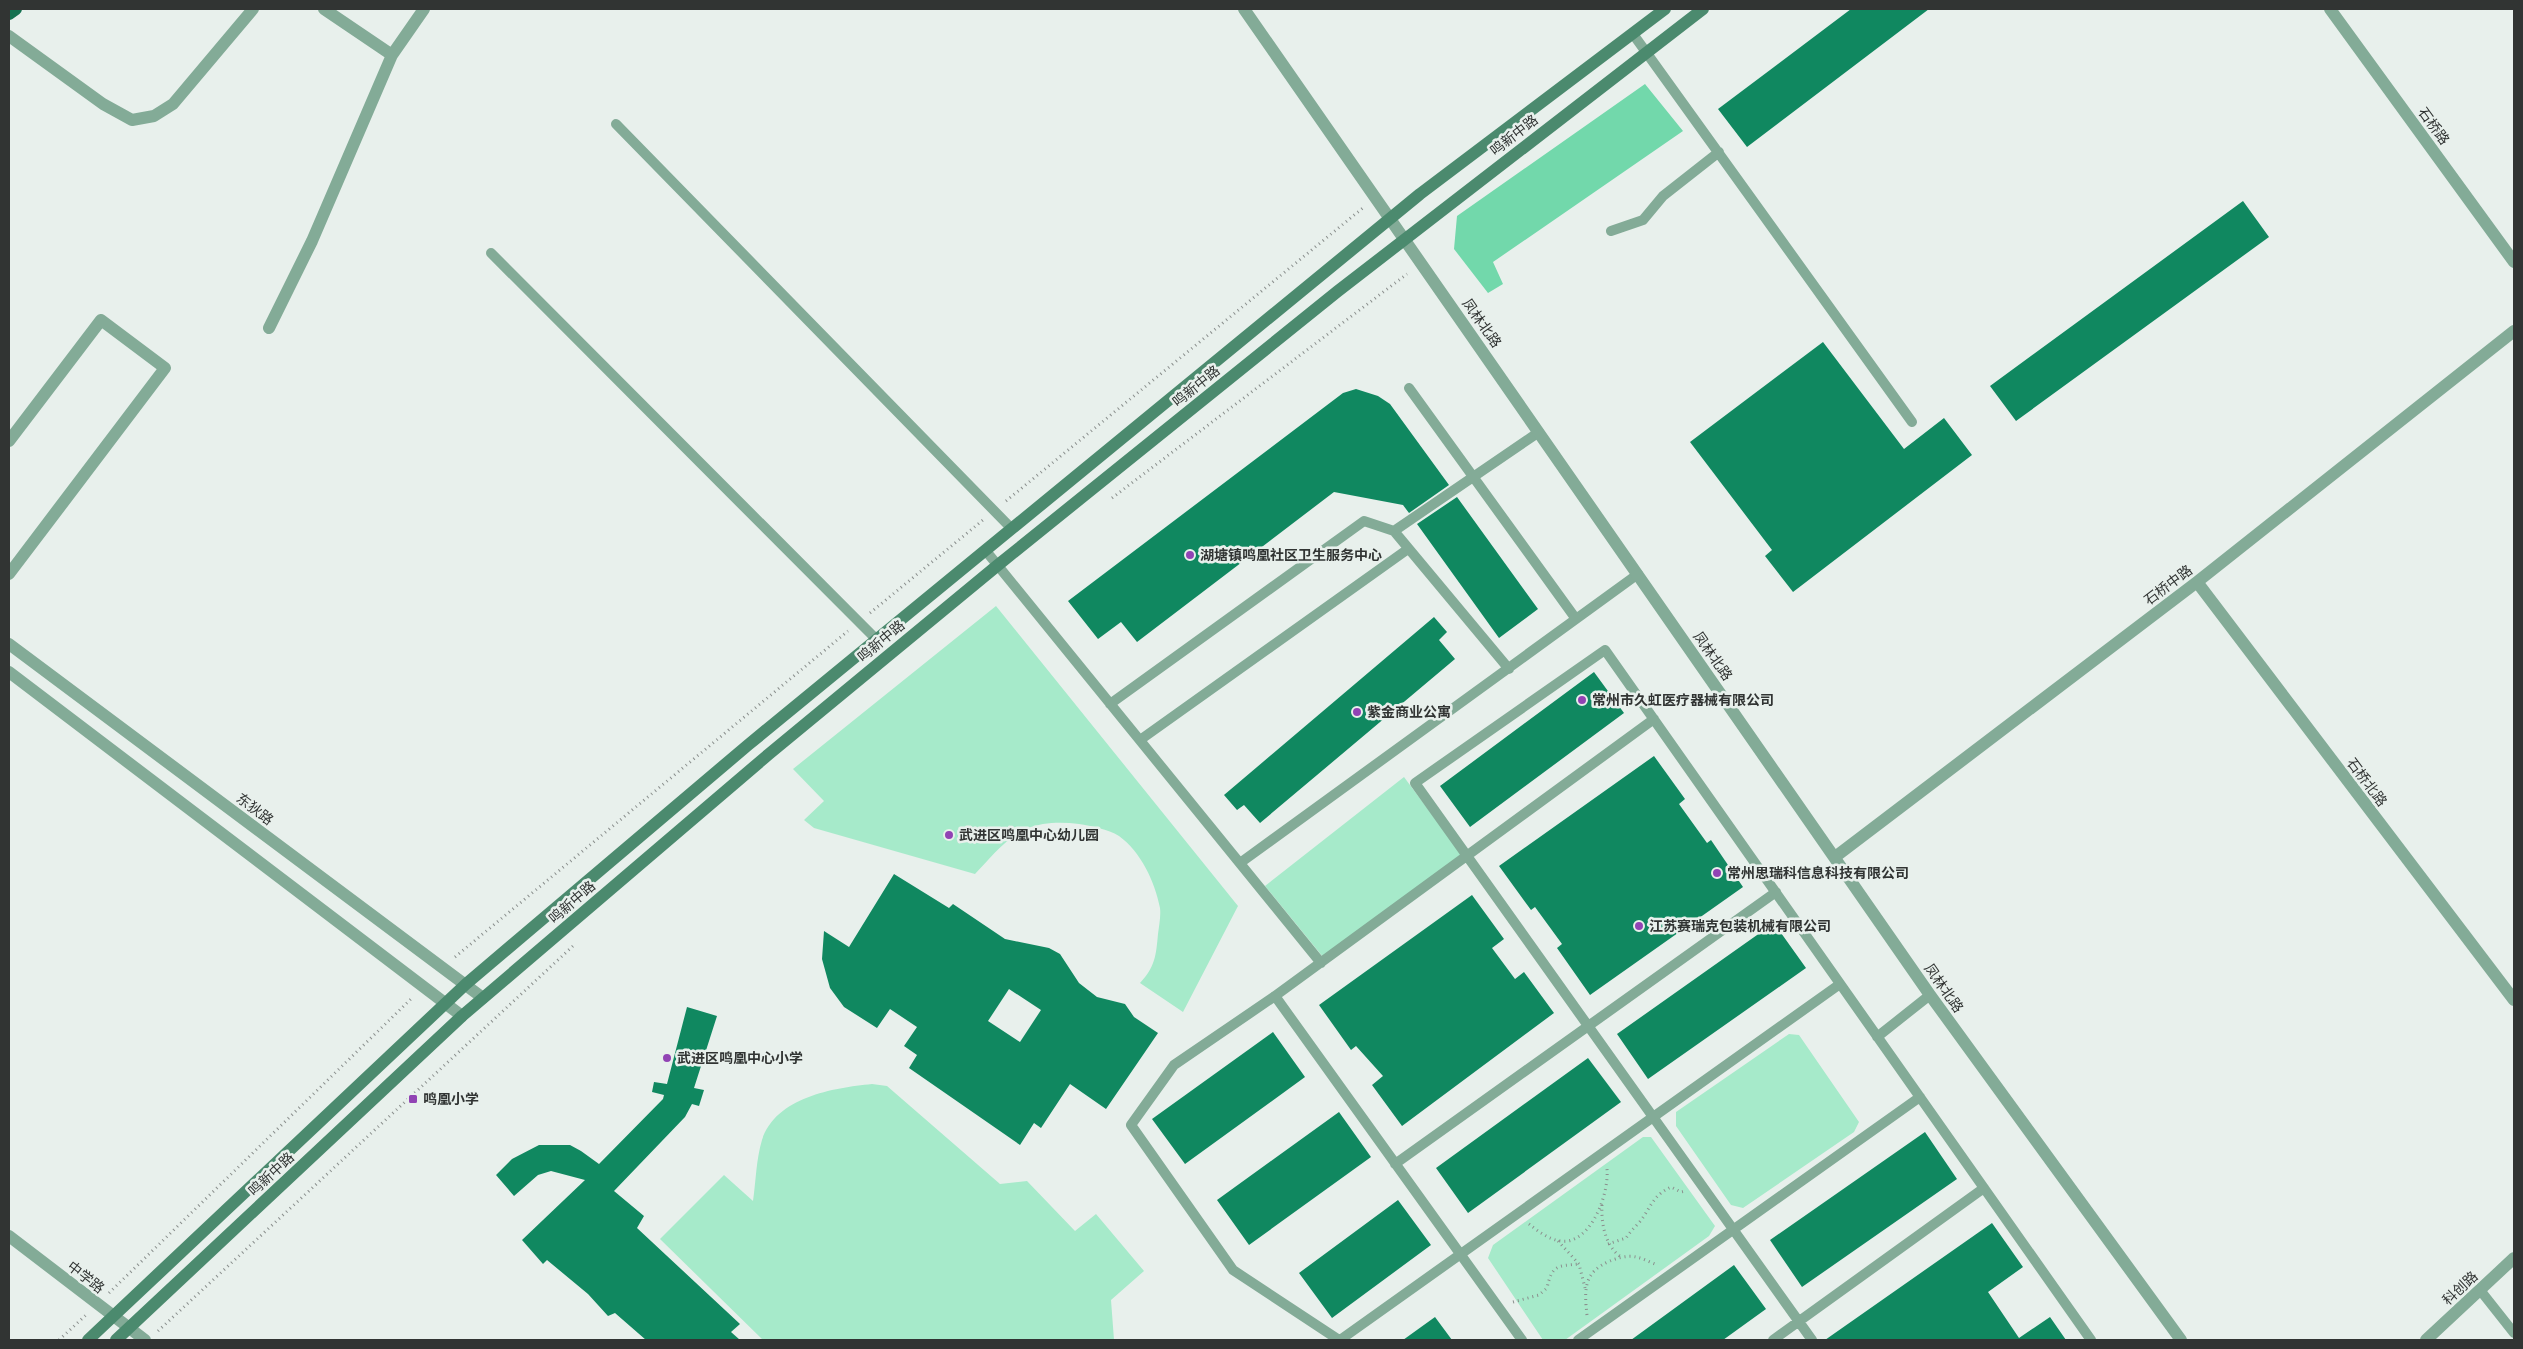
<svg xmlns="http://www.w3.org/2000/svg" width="2523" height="1349" viewBox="0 0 2523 1349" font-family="Rubik,'Noto Sans SC',sans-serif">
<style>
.green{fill:#a6eaca}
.forest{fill:#72d8ab}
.building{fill:#108860;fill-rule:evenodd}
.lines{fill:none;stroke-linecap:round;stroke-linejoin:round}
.path{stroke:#8a8f8d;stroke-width:3;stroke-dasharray:1 4;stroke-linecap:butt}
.service{stroke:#83ab97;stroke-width:10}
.minor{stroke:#83ab97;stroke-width:12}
.tertiary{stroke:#83ab97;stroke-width:12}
.secondary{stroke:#4b8a6e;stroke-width:12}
.primary{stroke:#157251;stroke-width:12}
.poi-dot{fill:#9143b4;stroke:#e8f0ec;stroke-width:2}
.labels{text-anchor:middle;stroke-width:5;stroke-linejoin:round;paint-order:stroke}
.street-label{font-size:14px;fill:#313433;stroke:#e8f0ec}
.poi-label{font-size:14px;font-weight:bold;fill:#313433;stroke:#e8f0ec;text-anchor:start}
</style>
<rect width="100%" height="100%" fill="#e8f0ec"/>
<path class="green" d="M996,606L1238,906L1183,1012L1140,983C1155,967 1156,956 1158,934C1159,926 1161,916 1160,908C1155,882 1141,852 1119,836C1108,829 1091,826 1079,824C1061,822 1043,822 1026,829C1005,839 990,858 975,874L814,828L804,820L824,801L793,769Z
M1404,777L1462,855L1323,957L1265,886Z
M1789,1034L1799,1035L1859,1122L1854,1132L1743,1208L1731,1205L1676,1126V1112Z
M872,1084L887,1086L1000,1184L1027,1181L1075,1231L1096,1214L1144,1271L1111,1300L1114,1340H763L660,1239L724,1175L753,1201C756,1181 756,1160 762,1140C776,1097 833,1088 872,1084Z
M1643,1137H1651L1715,1226L1709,1236L1565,1340H1543L1488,1258L1493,1245Z"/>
<path class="forest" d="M1645,84L1683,131L1493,262L1503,284L1488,293L1454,249L1457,216Z"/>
<path class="building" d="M1851,9H1929L1747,147L1718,109Z
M2243,201L2269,237L2016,421L1990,386Z
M1823,342L1904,449L1944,418L1972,455L1793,592L1765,556L1772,550L1690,442Z
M1356,389L1378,396L1390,404L1449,485L1409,513L1403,505L1334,492L1137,642L1121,622L1098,639L1068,601L1343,393Z
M1457,497L1538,609L1499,638L1417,524Z
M1434,617L1447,632L1439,640L1455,659L1260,823L1244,805L1237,810L1224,795Z
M1594,672L1624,713L1470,827L1440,786Z
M1654,756L1685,799L1679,804L1707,843L1711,840L1743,887L1590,995L1557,948L1562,944L1535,907L1531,910L1499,866Z
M894,874L949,908L953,904L1005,939L1049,948L1060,954L1079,983L1097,997L1125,1004L1134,1017L1158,1033L1106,1109L1070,1084L1041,1128L1034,1123L1020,1145L909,1068L917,1055L904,1046L917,1027L890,1009L877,1028L844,1007L830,988L822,959L824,931L849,947ZM1009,989L1041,1010L1020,1042L988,1021Z
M1472,895L1504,939L1492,948L1515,979L1524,972L1554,1013L1402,1126L1372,1085L1383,1076L1356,1046L1351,1050L1319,1005Z
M1774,923L1806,968L1648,1079L1617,1034Z
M687,1007L717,1016L694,1088L704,1090L699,1106L692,1104L685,1117L614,1191L644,1216L637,1228L740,1324L731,1332L740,1340H646L615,1313L608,1316L588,1294L547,1260L543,1264L522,1240L585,1180L551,1171L538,1175L514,1196L496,1175L512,1159L539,1145H570L581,1151L599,1164L663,1099L664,1095L652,1092L654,1082L667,1084Z
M1273,1032L1305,1077L1185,1164L1152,1119Z
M1588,1058L1621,1102L1468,1213L1436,1168Z
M1339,1112L1371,1157L1249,1245L1217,1200Z
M1925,1132L1957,1179L1802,1287L1770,1240Z
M1398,1200L1431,1245L1332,1318L1299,1273Z
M1992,1223L2023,1267L1988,1292L2019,1338L2050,1317L2066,1340H1825Z
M1734,1265L1766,1309L1723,1340H1631Z
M1435,1317L1452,1340H1403Z"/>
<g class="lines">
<path class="path" d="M1112,498L1407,274
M1006,501L1364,207
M870,613L983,520
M455,957L848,631
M1602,1205C1601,1223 1605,1246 1621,1257
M1529,1224C1539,1232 1553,1243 1568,1241C1594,1236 1609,1192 1607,1169
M1558,1241L1579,1264L1585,1288
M1608,1244L1626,1238C1631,1230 1639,1224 1644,1216C1652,1203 1656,1194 1671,1187L1681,1192L1686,1191
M109,1293L412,998
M1513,1302L1539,1295L1547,1288C1552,1265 1557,1266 1579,1264
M1587,1315C1584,1288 1584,1272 1610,1261C1617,1258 1628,1255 1636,1257C1643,1258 1651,1263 1658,1265
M158,1331L573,946
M59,1340L86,1315"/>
<path class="service" d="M1633,34L1912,422
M616,124L1012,529
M1611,231L1643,220L1663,196L1719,152
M491,253L877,640
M1409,388L1576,619
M1394,531L1539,432
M986,551L1321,963
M1110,704L1364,521L1394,531L1509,669
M1140,740L1408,549
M1240,863L1638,574
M1275,996L1522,1340
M1877,1037L1930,995
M1395,1164L1776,892
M2480,1290L2514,1333
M1339,1340L1233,1270L1131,1125L1174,1065L1275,996L1654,719
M1340,1340L1840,984
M1578,1340L1920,1097
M1773,1340L1984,1188
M1812,1340L1415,783L1605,650L2091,1340"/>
<path class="minor" d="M324,9L392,55
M2330,9L2514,262
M9,36L103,104L132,120L154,116L173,104L253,9
M269,328L312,241L392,55L424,9
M9,441L101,320L165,368L9,574
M2197,582L2514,1000
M1835,857L2197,582L2514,331
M9,1236L145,1340"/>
<path class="tertiary" d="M1244,9L1930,995L2181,1340
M9,644L483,998
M9,672L462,1016
M2426,1340L2514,1258"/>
<path class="secondary" d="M88,1340L466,984L748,745L1420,194L1665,9
M116,1340L462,1016L769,754L998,565L1338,291L1703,9"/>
<path class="primary" d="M9,14L16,9"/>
</g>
<g class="poi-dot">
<circle cx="1190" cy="555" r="5"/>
<circle cx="1582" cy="700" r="5"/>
<circle cx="1357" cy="712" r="5"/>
<circle cx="949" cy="835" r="5"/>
<circle cx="1717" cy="873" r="5"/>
<circle cx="1639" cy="926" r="5"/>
<circle cx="667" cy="1058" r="5"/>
<rect x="408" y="1094" width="10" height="10" rx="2.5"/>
</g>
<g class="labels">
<g class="street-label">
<text transform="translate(2434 126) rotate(54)" y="5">石桥路</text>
<text transform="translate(1514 135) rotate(-38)" y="5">鸣新中路</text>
<text transform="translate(1482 323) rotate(55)" y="5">凤林北路</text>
<text transform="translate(1196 386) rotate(-39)" y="5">鸣新中路</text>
<text transform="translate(2168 585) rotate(-37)" y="5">石桥中路</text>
<text transform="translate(881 641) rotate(-40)" y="5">鸣新中路</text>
<text transform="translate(1713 656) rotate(55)" y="5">凤林北路</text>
<text transform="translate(2367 782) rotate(53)" y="5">石桥北路</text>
<text transform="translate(255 809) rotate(37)" y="5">东狄路</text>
<text transform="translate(572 902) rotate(-41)" y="5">鸣新中路</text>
<text transform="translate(1944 988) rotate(55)" y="5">凤林北路</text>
<text transform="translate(271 1174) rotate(-43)" y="5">鸣新中路</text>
<text transform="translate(86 1277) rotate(38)" y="5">中学路</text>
<text transform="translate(2460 1288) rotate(-43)" y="5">科创路</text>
</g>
<g class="poi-label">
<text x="1200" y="560">湖塘镇鸣凰社区卫生服务中心</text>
<text x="1592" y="705">常州市久虹医疗器械有限公司</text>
<text x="1367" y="717">紫金商业公寓</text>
<text x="959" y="840">武进区鸣凰中心幼儿园</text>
<text x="1727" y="878">常州思瑞科信息科技有限公司</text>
<text x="1649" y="931">江苏赛瑞克包装机械有限公司</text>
<text x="677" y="1063">武进区鸣凰中心小学</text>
<text x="423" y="1104">鸣凰小学</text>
</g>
</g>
<rect width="2523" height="1349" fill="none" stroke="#313433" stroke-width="20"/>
</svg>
